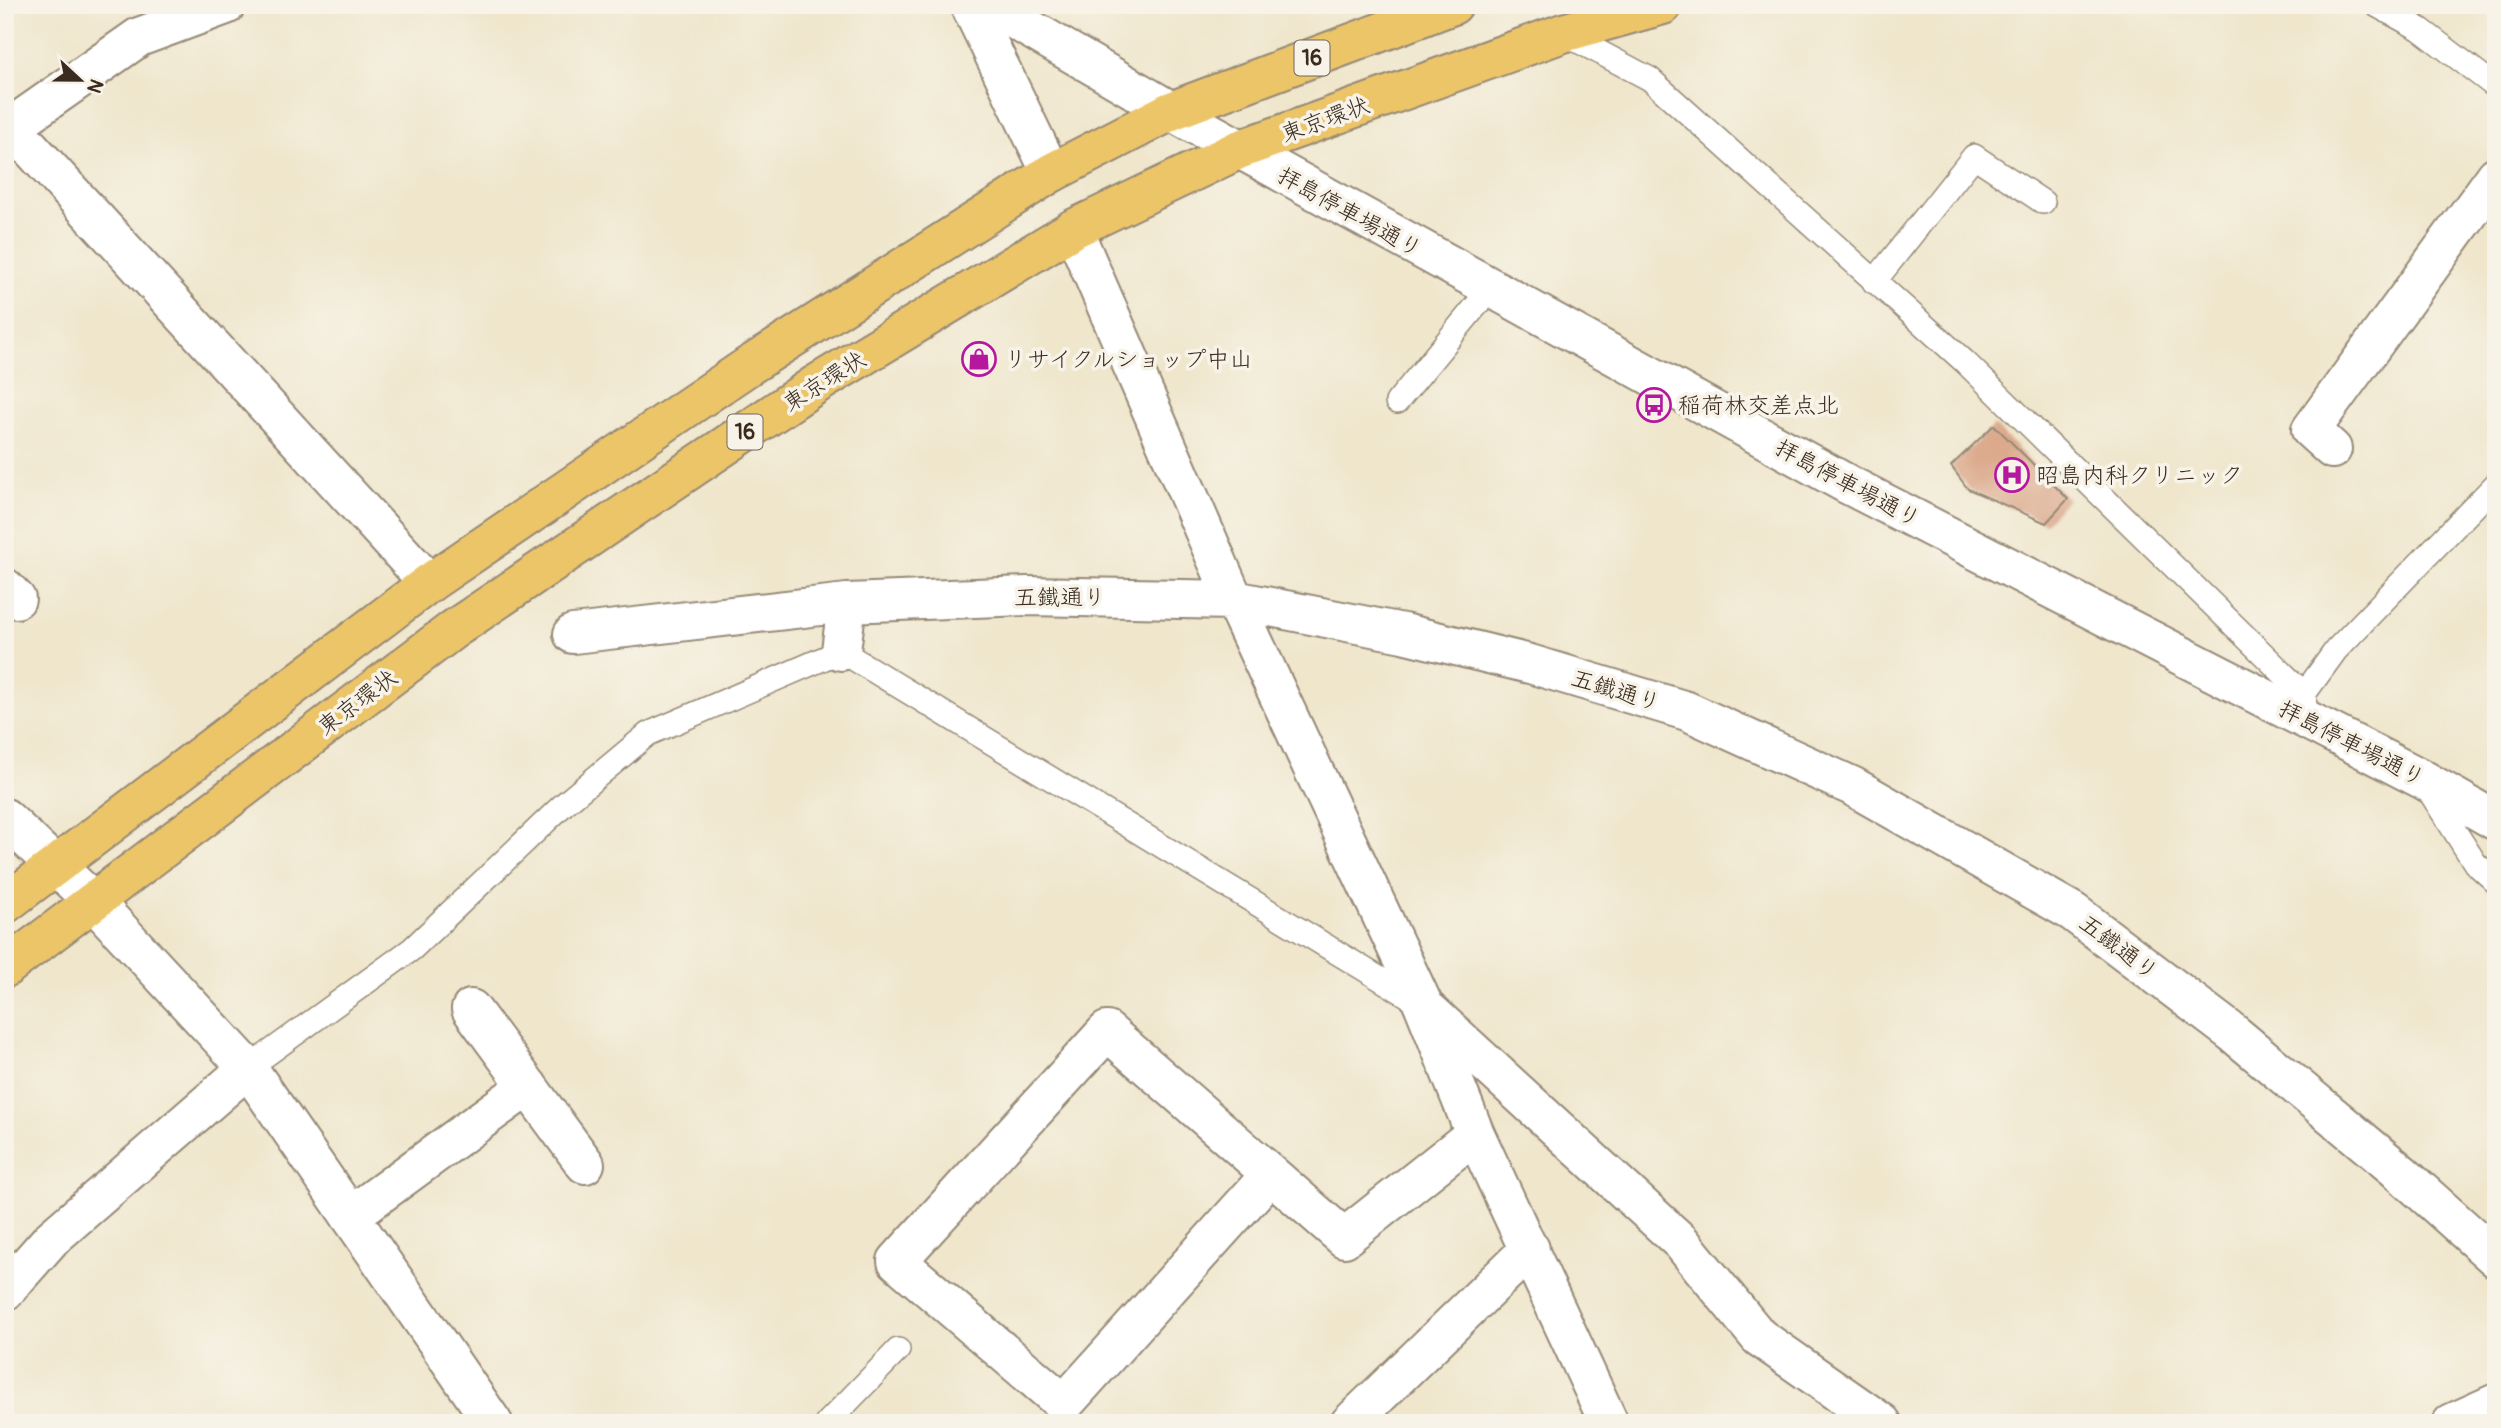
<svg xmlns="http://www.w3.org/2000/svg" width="2501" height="1428" viewBox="0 0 2501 1428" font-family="Pangolin,'Klee One',sans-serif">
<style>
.building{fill:#daa587}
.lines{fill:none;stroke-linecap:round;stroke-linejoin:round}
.service-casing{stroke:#958875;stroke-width:26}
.minor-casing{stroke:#958875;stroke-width:42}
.tertiary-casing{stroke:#958875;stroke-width:42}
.trunk-casing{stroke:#958875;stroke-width:42}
.service{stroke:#fff;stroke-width:23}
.minor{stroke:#fff;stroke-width:38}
.tertiary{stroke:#fff;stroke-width:38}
.trunk{stroke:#edc569;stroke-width:38}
.labels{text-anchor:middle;stroke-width:7;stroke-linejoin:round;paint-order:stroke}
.shield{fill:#f7f3e8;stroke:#73665b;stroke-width:2}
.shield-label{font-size:21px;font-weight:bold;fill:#3b2a1e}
.street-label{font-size:23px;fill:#3b2a1e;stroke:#f7f3e8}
.poi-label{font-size:23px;fill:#3b2a1e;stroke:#f7f3e8;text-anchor:start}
</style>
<rect width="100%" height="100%" fill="#f7f3e8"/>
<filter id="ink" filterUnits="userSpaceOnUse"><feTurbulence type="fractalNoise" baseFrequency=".0143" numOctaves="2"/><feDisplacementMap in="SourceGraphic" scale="14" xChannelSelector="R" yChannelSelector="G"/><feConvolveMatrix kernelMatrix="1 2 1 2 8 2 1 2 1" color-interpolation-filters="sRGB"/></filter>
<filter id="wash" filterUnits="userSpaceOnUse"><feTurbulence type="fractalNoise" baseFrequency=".00686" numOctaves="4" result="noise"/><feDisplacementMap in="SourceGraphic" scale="28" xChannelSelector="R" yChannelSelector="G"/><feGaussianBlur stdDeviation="1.57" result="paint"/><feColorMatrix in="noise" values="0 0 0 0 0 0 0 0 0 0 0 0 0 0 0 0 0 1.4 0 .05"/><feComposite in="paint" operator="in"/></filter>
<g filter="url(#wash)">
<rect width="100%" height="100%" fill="#efe6cc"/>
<g id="blocks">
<path class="building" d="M1994,425L2068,499L2046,523L1968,489L1951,466Z"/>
</g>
</g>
<g filter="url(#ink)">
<use href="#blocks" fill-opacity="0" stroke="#958875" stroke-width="2"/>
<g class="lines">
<g class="service-casing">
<path id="service" d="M2376,5L2420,29L2496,87
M1563,33L1650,79L1965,362L2304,694
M1874,282L1974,156L2043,202
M1397,402L1490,289
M2305,707L2304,694L2336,650L2496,484
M2428,789L2475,863L2496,882
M248,1068L412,949L563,805L648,734L841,651L1420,1003
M827,1423L898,1350"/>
</g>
<g class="minor-casing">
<path id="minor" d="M970,5L1051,173
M989,5L1171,111
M5,120L429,583
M5,131L139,37L226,5
M1073,229L1234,600L1423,1004L1475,1134L1609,1423
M2332,449L2311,430L2496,176
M5,588L16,599
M573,634L847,603L1027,596L1234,600L1403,633L1530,664L1687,711L1852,786L2073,912L2233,1033L2401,1173L2496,1258
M841,651L847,603
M471,1009L585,1164
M1429,1011L1681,1242L1759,1337L1882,1423
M1271,1174L1064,1404L897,1261L1107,1031L1344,1238L1475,1134
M350,1216L528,1086
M5,1291L51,1239L248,1068
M1350,1423L1530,1249
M2452,1423L2496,1403"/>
</g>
<g class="tertiary-casing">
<path id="tertiary" d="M1171,111L1847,484L2422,779L2496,821
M5,818L93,901L248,1068L493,1423"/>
</g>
<g class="trunk-casing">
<path id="trunk" d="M5,904L429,583L747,367L1051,173L1171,111L1453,5
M5,968L454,629L815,385L1073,229L1238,150L1563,33L1663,5"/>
</g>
<use href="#service" class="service"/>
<use href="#minor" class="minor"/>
<use href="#tertiary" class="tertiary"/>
<use href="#trunk" class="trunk"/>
</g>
</g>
<defs>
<g id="shop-ring" transform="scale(1.75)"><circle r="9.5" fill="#f7f3e8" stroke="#b5179e" stroke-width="1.5"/><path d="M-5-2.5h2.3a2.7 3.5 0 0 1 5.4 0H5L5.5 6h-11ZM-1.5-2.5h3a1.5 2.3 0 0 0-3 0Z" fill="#b5179e"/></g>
<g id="bus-ring" transform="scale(1.75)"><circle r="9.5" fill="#f7f3e8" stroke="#b5179e" stroke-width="1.5"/><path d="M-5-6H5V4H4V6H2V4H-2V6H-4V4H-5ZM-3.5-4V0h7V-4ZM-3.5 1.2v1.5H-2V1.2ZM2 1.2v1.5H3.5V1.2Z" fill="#b5179e"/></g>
<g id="hospital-ring" transform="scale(1.75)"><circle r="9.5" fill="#f7f3e8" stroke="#b5179e" stroke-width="1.5"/><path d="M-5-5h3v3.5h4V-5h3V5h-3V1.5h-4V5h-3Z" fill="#b5179e"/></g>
</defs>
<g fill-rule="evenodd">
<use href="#shop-ring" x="979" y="359"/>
<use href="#bus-ring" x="1654" y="405"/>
<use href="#hospital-ring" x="2012" y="475"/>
</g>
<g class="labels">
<g class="shield">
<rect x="1294.5" y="40.5" width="35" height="35" rx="5"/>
<rect x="727.5" y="414.5" width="35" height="35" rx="5"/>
</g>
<g class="shield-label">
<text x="1312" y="65">16</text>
<text x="745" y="439">16</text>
</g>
<g class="street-label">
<text transform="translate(1325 119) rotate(-20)" y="8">東京環状</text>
<text transform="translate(1350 212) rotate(29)" y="8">拝島停車場通り</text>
<text transform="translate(824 381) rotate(-32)" y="8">東京環状</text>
<text transform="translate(1848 483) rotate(28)" y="8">拝島停車場通り</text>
<text x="1060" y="605">五鐵通り</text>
<text transform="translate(1616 690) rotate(17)" y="8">五鐵通り</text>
<text transform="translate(357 702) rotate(-37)" y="8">東京環状</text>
<text transform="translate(2352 743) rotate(27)" y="8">拝島停車場通り</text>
<text transform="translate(2119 947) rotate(37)" y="8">五鐵通り</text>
</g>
<g class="poi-label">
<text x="1004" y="367">リサイクルショップ中山</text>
<text x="1678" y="413">稲荷林交差点北</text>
<text x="2036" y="483">昭島内科クリニック</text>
</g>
</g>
<rect width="2501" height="1428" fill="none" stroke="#f7f3e8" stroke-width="28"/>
<g transform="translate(80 80) rotate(112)" stroke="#f7f3e8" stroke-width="5" paint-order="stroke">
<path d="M0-5L12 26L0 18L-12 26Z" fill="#3b2a1e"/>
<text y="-10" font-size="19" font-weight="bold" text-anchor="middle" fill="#3b2a1e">N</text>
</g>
</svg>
